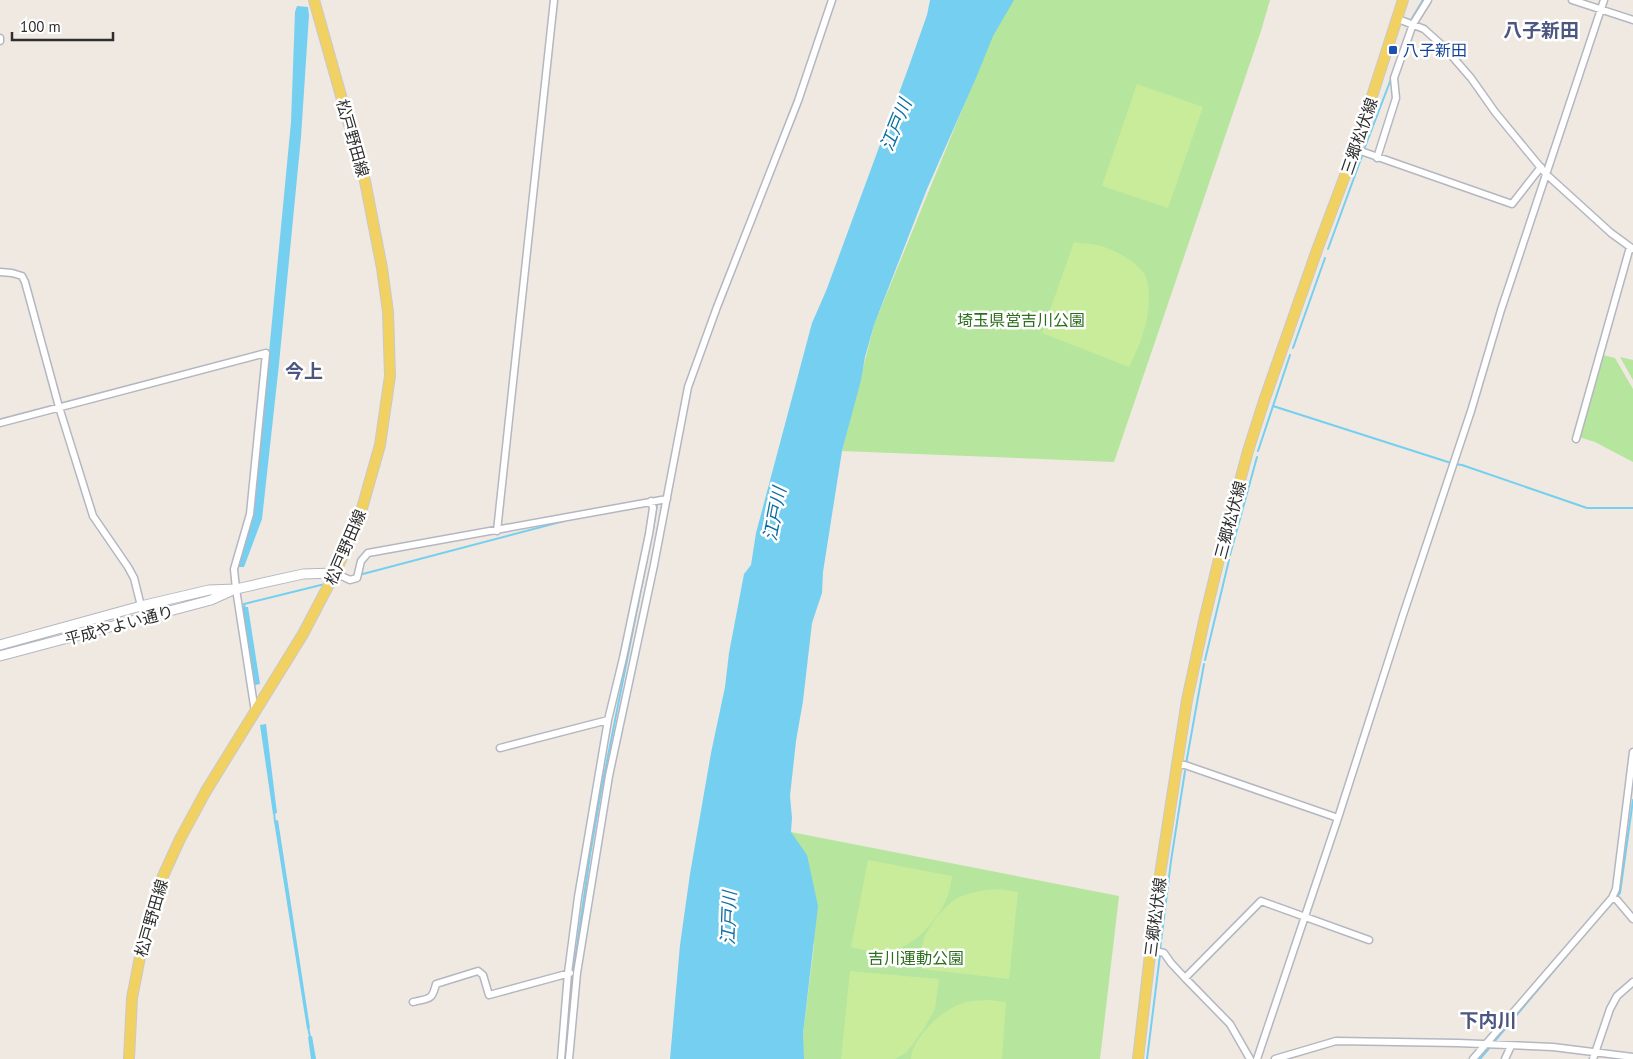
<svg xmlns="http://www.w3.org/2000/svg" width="1633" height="1059" viewBox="0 0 1633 1059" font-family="'PT Sans','Noto Sans JP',sans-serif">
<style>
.green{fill:#b6e59e}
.pitch{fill:#c9ec9a}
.water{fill:#75cff0}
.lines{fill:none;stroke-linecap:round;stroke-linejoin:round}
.stream{stroke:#75cff0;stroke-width:2}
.street-casing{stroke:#b4b7c1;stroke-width:9}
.secondary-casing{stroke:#b4b7c1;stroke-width:11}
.primary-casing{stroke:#c9c9c9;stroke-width:12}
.street{stroke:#fff;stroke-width:6}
.secondary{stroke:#fff;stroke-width:9}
.primary{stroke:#f2d163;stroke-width:10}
.transit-dot{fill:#1a4fb4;stroke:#fff;stroke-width:2}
.labels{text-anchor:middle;stroke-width:5;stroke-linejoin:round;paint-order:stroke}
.transit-label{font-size:16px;fill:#164399;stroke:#fff;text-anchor:start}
.street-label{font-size:16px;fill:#2e2e2e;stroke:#fff}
.park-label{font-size:16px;fill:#2c6e1b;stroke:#fff}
.water-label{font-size:18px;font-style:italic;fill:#0d6fa3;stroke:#fff}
.quarter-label{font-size:19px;font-weight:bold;fill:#4d5680;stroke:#fff}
</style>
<rect width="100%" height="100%" fill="#efe9e1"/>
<path class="green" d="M1007,0H1270L1261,31L1114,462L842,451L874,325Z
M1603,355L1615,358L1633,389V462L1595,442L1579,437Z
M1620,357L1633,360V380Z
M791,832L1119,896L1100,1059H802L803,1034L814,945Z"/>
<path class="pitch" d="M1137,84L1203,107L1168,208L1102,186Z
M1074,242C1081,244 1089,243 1097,245C1112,248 1136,261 1145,275C1147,278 1147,282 1148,286C1152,315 1142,341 1129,367L1042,333Z
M868,860L952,876C951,882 950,889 948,895C940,918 914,948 889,951C876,953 863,950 851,947Z
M998,889L1018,892L1009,979L922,969C920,960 921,948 924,938C930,925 944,906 956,899C969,892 983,890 998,889Z
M850,971L939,979L935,1009L923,1030L907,1052L895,1059H841Z
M990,1000L1006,1002L1002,1059H911C912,1037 943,1009 963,1003C971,1000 981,1001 990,1000Z"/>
<path class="water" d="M930,0H1014L993,36L976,78L927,189L874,325L865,357L861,380L842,451L823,572L822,593L812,623L803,701L796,741L790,796L792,818L791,832L807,855L818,906L803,1034L804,1059H670L680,945L690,874L711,753L725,687L729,653L744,574L751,565L756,533L812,323L826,291L909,66L927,15Z
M297,6L308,7L309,15L301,137L279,364L262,519L244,567H238L241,551L253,514L260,447L291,122L295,12Z
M242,607H248L260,684L255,685Z
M266,724L277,813L273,814L260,725Z
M278,820L310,1028L307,1029L274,821Z
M312,1036L316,1059H311L308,1037Z"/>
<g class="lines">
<path class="stream" d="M1411,20L1423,0
M1399,56L1407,32
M1365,147L1391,79
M1328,249L1362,156
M1293,348L1325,258
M1273,406L1451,463
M1258,451L1290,355
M1455,464L1462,465L1587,508H1633
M653,529L657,504L655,503
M1230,555L1257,457
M359,575L564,521
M245,609L244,604L325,584
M1205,660L1229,560
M1186,764L1204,664
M274,812L275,822
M1617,897L1620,893L1633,800
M1602,914L1614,901
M1160,950L1171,861L1185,771
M567,1017L590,855L601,791L647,559
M308,1027L310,1037
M1494,1042L1573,948
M1147,1059L1160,955
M1480,1059L1491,1046"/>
<g class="street-casing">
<path id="street" d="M1572,0L1633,20
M1398,19L1424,29L1444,47L1471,78L1495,112L1546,174L1611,233L1633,249
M0,38V41
M1355,149L1512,204L1541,167
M1377,158L1396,98L1394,78L1413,24L1428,0
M0,272L12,273L22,276L25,282L59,407L93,516L128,567L134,578L141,606
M0,423L266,353L250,514L234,569L236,589L255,712
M1576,439L1630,247
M497,531L554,0
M335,573L350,580L357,578L361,561L368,553L667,499
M500,748L608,720
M1178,765H1185L1338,818
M1612,898L1617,900L1633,919
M1151,950L1164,953L1171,963L1185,978L1230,1024L1250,1059
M1185,978L1261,901L1369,940
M413,1002C429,998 432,1001 436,984L478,971L483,975L489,995L570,973
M561,1059L568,973L578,897L608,720L623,658L649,534L653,508L651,501
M569,1059L577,973L609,776L654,565L688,387L717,307L798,101L832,0
M1257,1059L1338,818L1403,615L1471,411L1501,310L1604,0
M1275,1059L1336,1041L1458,1043L1553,1047L1633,1057
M1473,1059L1612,898L1616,889L1633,752
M1505,1059L1511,1046
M1593,1059L1610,1009L1617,996L1633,982"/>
</g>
<g class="secondary-casing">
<path id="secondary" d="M0,645L141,606L209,590L236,589L303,574L335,573
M0,656L211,600L231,591"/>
</g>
<g class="primary-casing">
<path id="primary" d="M129,1059L132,998L147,921L158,887L180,839L206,791L303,634L335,573L359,519L380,445L390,376L388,312L382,268L365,181L314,0
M1138,1059L1157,894L1187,700L1204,621L1220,555L1248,451L1264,401L1317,250L1355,149L1403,0"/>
</g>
<use href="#street" class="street"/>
<use href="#secondary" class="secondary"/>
<use href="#primary" class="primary"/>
</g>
<rect class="transit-dot" x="1388" y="45" width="10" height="10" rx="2.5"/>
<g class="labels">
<g class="transit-label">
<text x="1403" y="56">八子新田</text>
</g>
<g class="street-label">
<text transform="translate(1359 136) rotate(-71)" y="6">三郷松伏線</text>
<text transform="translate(353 138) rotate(74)" y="6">松戸野田線</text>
<text transform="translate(1230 520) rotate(-75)" y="6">三郷松伏線</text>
<text transform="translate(345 547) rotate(-67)" y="6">松戸野田線</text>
<text transform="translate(119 625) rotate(-15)" y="6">平成やよい通り</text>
<text transform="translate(1155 917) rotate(-83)" y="6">三郷松伏線</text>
<text transform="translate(151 918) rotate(-74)" y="6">松戸野田線</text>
</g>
<g class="park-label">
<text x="1021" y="326">埼玉県営吉川公園</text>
<text x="916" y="964">吉川運動公園</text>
</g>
<g class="water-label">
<text transform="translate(896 125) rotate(-68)" y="6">江戸川</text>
<text transform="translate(775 514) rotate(-79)" y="6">江戸川</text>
<text transform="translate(729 918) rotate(-88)" y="6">江戸川</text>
</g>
<g class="quarter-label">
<text x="1541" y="37">八子新田</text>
<text x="304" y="378">今上</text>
<text x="1488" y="1027">下内川</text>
</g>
</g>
<path d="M12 32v8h101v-8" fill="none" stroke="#2e2e2e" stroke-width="2.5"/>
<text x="20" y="32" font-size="15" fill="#2e2e2e" stroke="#ffffff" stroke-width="4" paint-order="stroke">100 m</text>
</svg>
